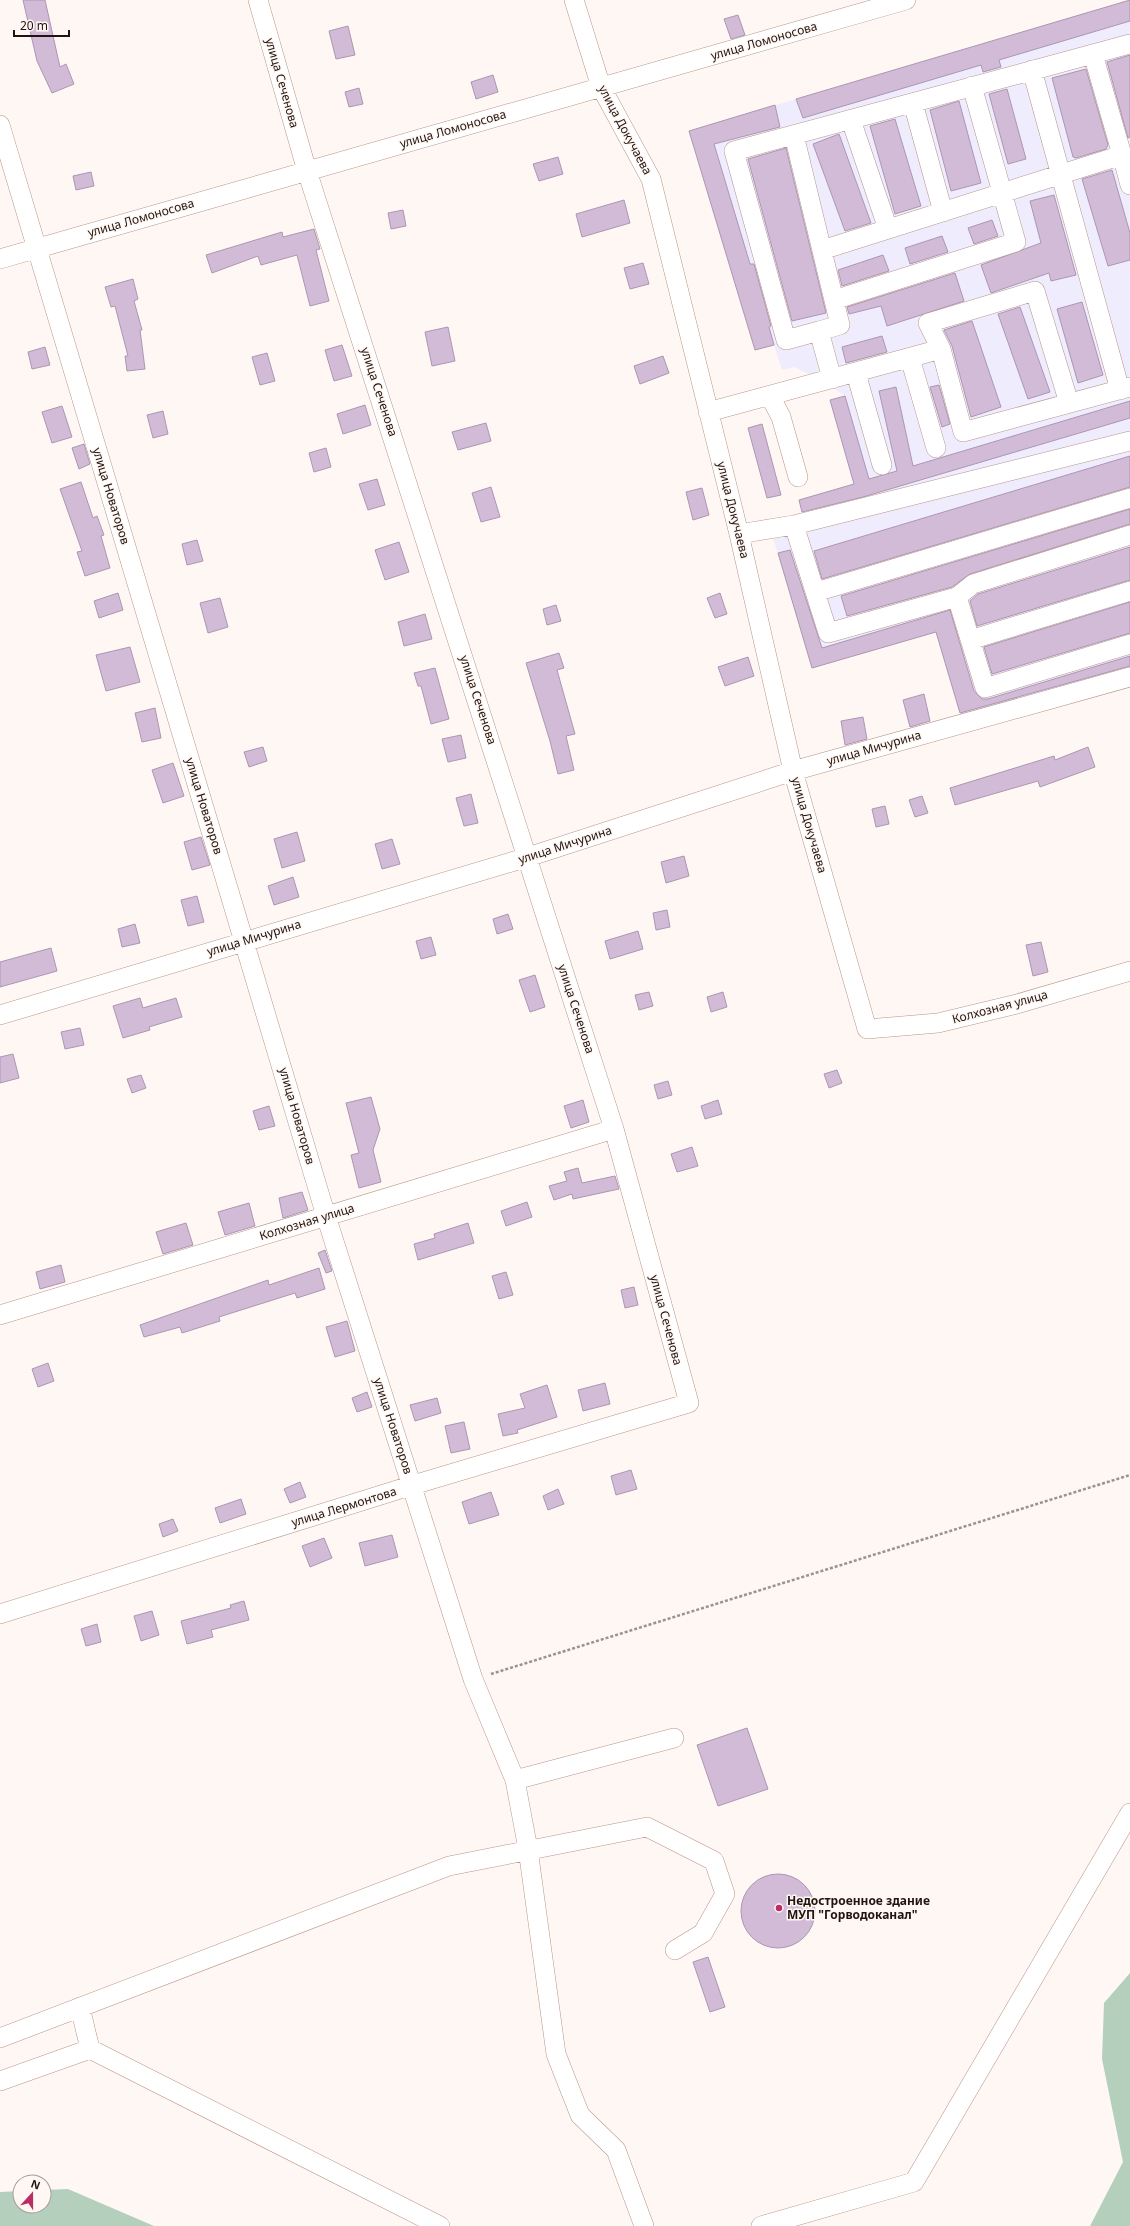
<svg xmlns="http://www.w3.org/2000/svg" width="1130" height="2226" viewBox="0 0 1130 2226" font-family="'Noto Sans',sans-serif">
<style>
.industrial{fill:#efecfe}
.green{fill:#b4d0bd}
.building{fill:#d2bbd7;stroke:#ac96b2}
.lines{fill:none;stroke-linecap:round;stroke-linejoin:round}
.minor-casing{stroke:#b99588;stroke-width:20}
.path{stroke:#9c918e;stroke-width:2.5;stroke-dasharray:3 2;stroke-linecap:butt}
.minor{stroke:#fff;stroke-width:19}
.poi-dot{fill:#ba2e63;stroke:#fff7f4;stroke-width:1.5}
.labels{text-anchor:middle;stroke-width:3;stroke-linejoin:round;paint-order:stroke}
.street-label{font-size:12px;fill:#21140f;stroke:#fff7f4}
.poi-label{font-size:12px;font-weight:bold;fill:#21140f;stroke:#fff7f4;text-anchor:start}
</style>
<rect width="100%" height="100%" fill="#fff7f4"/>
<path class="industrial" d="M1130,0V672L963,721L936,632L812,668L769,524L872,494L845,396L823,381L794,367L782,370L774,345L755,350L689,131Z"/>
<path class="green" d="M1130,1973V2226H1090L1123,2162L1102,2059L1104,2003Z
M68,2189L154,2226H0V2192L20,2191V2206H44V2190Z"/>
<path class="building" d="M23,0H45L60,67L66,64L74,84L52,93L37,61Z
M1130,0V21L999,60L1001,67L983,72L981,65L803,118L796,99Z
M738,15L745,35L731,39L724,19Z
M348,26L355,55L336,59L329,31Z
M1130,55V137L1128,138L1107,62Z
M1086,69L1108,145L1106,149L1076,158L1073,157L1052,78Z
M493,75L498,92L476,99L471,82Z
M359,88L363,104L349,107L345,92Z
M1007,89L1026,159L1008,164L989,94Z
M959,101L981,183L951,191L930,110Z
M775,105L780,127L714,144L750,264H754L771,326L769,327L774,345L755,350L689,131Z
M895,119L921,206L895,214L870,126Z
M839,134L871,223L845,231L813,144Z
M786,148L826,313L792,321L748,159Z
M558,157L563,174L539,181L533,164Z
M1112,170L1130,233V260L1108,266L1082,179Z
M91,172L94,186L76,190L73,176Z
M1054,195L1076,275L1051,281L1049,273L991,293L981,265L1041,243L1030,201Z
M624,200L630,223L582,237L576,214Z
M403,210L406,226L391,229L388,213Z
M992,220L998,236L974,244L968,228Z
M314,229L320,249L316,250L329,301L310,306L297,255L261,265L258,256L212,273L206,255L282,232L283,237Z
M942,236L948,252L910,264L905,248Z
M883,255L889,271L842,286L838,270Z
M643,263L649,284L630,289L624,268Z
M955,273L964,301L887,326L881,306L849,314L847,307Z
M133,279L138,299L134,301L142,330H140L145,369L127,371L125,356H128L115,306L111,307L105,287Z
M1082,302L1103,375L1078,383L1057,309Z
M1020,307L1050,392L1028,399L998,314Z
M972,321L1001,407L971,417L952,346L944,330Z
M448,327L455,361L432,366L425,332Z
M882,336L887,352L846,363L842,347Z
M342,345L352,376L334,381L325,350Z
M45,347L50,365L32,369L28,352Z
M267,353L275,381L260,385L252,357Z
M663,356L669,373L640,384L634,366Z
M939,385L950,424L942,427L930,387Z
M896,387L913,466L1130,401V418L863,497L802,512L799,500L854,484L830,400L845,396L869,479L897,471L879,391Z
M365,405L371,425L343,434L337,414Z
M62,406L72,437L52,443L42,412Z
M163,411L168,434L153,438L147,415Z
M486,423L491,441L458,450L452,432Z
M762,424L781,495L767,498L748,428Z
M84,444L90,464L79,469L72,448Z
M326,448L331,467L314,472L309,453Z
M1130,456V487L822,579L814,551Z
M377,479L385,505L368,510L359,484Z
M81,482L93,518L97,516L104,535L101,536L110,568L85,576L77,552L82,551L60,489Z
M491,487L500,517L481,522L472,493Z
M702,488L709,515L693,520L686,492Z
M1130,509V524L970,574L952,587L847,616L841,596Z
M197,540L203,561L187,565L182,544Z
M399,542L409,572L385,580L375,550Z
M1130,547V580L977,626L970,601L978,594Z
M790,550L822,648L950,610L974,691L982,699H988L1130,656V666L960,713L936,632L812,668L778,553Z
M118,593L123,610L99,618L94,601Z
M720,593L727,614L715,618L707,598Z
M220,598L228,627L208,633L200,603Z
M1130,602V633L992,674L984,647Z
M556,605L561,621L547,625L543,609Z
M425,614L432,639L404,646L398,622Z
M130,647L140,682L106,691L96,655Z
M559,653L564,668L557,670L575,734L566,736L574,770L558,774L550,741L526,663Z
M748,657L754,676L725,686L718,667Z
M435,668L449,719L431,724L421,686H418L414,673Z
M924,694L930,721L910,727L903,700Z
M155,708L161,738L142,742L135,713Z
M863,717L867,739L845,745L841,721Z
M461,735L466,758L448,762L442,739Z
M263,747L267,761L249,767L244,752Z
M1088,747L1095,767L1040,787L1038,781L955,805L950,788L1054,756L1055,760Z
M173,763L184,796L163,803L152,770Z
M471,794L478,823L464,826L456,798Z
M922,796L928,813L915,817L909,800Z
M885,806L889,824L876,827L872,809Z
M297,832L305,861L282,868L274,839Z
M201,837L210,865L192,870L184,842Z
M392,839L400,864L382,869L375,844Z
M684,856L689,876L666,883L661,862Z
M293,877L299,897L274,905L268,886Z
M197,896L204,922L188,926L181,900Z
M667,910L670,927L656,930L653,913Z
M508,914L513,929L497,934L493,919Z
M135,924L140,943L122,947L118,929Z
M638,931L643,949L610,959L605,941Z
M431,937L436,955L421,959L416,941Z
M1041,942L1048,972L1033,976L1026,945Z
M51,948L57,971L0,987V962Z
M535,975L545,1007L530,1012L519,980Z
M649,992L653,1006L639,1010L635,995Z
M723,992L727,1007L711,1012L707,997Z
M140,998L143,1008L176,998L182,1017L149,1027L150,1030L123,1038L113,1006Z
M80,1028L84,1045L65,1049L61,1032Z
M13,1054L19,1078L0,1083V1057Z
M837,1070L842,1083L829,1088L824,1074Z
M141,1075L146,1088L132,1093L127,1079Z
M668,1081L672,1095L658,1099L654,1085Z
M371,1097L380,1129L373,1150L381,1182L359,1188L351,1155L359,1153L346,1103Z
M583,1100L589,1122L571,1128L564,1106Z
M718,1100L722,1114L705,1119L701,1106Z
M269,1106L275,1126L259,1130L253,1111Z
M692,1147L698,1166L677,1172L671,1154Z
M578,1168L582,1183L615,1176L619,1189L573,1199L572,1194L554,1200L549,1186L567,1181L564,1172Z
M302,1192L308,1210L283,1218L279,1198Z
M527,1202L532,1217L506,1226L501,1211Z
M249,1203L255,1226L225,1235L218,1212Z
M186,1223L193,1245L163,1254L156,1232Z
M468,1223L474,1243L418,1260L414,1244L435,1238L434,1234Z
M325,1250L332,1271L326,1273L318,1253Z
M61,1265L65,1282L40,1289L36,1272Z
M319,1268L325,1289L297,1298L295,1293L219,1317L220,1321L182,1333L180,1327L144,1337L140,1325L268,1280L269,1285Z
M506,1272L513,1295L499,1299L492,1276Z
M634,1287L638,1305L625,1308L621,1290Z
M347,1321L355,1351L335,1357L326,1327Z
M48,1363L54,1381L38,1387L32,1369Z
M605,1383L610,1404L583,1411L578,1390Z
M547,1385L557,1417L517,1430L518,1433L503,1436L498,1414L525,1408L520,1394Z
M367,1392L372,1407L357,1412L352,1398Z
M437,1398L441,1413L415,1421L410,1405Z
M464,1422L470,1449L451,1453L445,1426Z
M631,1470L637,1489L616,1495L611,1476Z
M300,1482L306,1497L290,1503L284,1489Z
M558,1489L564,1504L548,1510L543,1496Z
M491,1492L499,1515L469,1524L462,1502Z
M241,1499L246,1514L220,1523L215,1508Z
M173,1519L178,1531L163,1537L159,1524Z
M392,1535L398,1557L365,1566L359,1543Z
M324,1538L332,1558L310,1567L302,1546Z
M244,1601L249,1620L211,1630L213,1637L187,1644L181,1621L231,1608L230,1605Z
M152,1611L159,1635L141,1641L134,1616Z
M97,1624L101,1642L86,1646L81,1629Z
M747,1728L768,1789L718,1806L697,1745Z
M741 1911a37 37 0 1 1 74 0a37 37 0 1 1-74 0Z
M708,1957L725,2007L710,2012L693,1962Z"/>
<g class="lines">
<g class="minor-casing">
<path id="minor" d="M574,0L601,87L651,179L739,534L793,771L867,1029L938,1023L1017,1004L1130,971
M1032,70L1120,390
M913,103L943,212
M851,120L888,229
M0,125L326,1216L473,1679L515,1780L528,1849L556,2054L580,2115L616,2150L644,2226
M794,135L840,325L819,331
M1122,155L1130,185
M822,250L1122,155L1093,54
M0,259L906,0
M834,300L1016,242L972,86
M941,349L928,323L1035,291L1069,403
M910,358L936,448
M856,373L882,465
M832,379L819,331L786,340L734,151L1130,44
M770,396L781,417L798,477
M708,412L941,349L963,432L1130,387
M794,525L828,633L957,597L985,688L1130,644
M739,534L794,525L1130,441
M816,592L1130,498
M957,597L973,584L1130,535
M970,640L1130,591
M0,1015L528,857L793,771L1130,677
M0,1315L614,1129
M0,1614L413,1485L689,1403L614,1129L307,171L258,0
M515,1780L674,1738
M80,2007L90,2049
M0,2038L449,1866L647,1827L714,1861L725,1894L703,1933L675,1950
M0,2081L90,2049L440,2226
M761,2226L914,2182L1130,1813"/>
</g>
<path class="path" d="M491,1674L1130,1475"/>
<use href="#minor" class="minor"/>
</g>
<circle class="poi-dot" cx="779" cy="1908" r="4"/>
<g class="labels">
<g class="street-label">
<text transform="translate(764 41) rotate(-16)" y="4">улица Ломоносова</text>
<text transform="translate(282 83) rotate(74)" y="4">улица Сеченова</text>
<text transform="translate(453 129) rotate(-16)" y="4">улица Ломоносова</text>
<text transform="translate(625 130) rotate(62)" y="4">улица Докучаева</text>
<text transform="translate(141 218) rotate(-16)" y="4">улица Ломоносова</text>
<text transform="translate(379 392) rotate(72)" y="4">улица Сеченова</text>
<text transform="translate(111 496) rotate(73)" y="4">улица Новаторов</text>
<text transform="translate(733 510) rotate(76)" y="4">улица Докучаева</text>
<text transform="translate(478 700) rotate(72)" y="4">улица Сеченова</text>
<text transform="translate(874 748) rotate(-16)" y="4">улица Мичурина</text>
<text transform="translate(204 806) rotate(73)" y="4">улица Новаторов</text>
<text transform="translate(809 825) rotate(74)" y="4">улица Докучаева</text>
<text transform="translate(565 845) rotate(-18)" y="4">улица Мичурина</text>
<text transform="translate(254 938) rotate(-17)" y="4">улица Мичурина</text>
<text transform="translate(1000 1007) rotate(-15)" y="4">Колхозная улица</text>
<text transform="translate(576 1009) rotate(72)" y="4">улица Сеченова</text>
<text transform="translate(297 1116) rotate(74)" y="4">улица Новаторов</text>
<text transform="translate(307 1222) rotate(-17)" y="4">Колхозная улица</text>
<text transform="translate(666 1320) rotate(75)" y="4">улица Сеченова</text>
<text transform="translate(393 1426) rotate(72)" y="4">улица Новаторов</text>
<text transform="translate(344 1507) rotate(-17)" y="4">улица Лермонтова</text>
</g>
<g class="poi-label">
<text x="787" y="1905">Недостроенное здание<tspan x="787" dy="14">МУП "Горводоканал"</tspan></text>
</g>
</g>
<g transform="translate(32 2194) rotate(21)"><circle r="19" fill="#fff7f4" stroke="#a69c98"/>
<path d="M0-3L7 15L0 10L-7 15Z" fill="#ba2e63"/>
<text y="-6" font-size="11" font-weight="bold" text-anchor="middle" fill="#21140f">N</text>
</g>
<path d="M14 30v6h55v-6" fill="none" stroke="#21140f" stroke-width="2"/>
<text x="20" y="30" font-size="12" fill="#21140f" stroke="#fff7f4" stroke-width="3" paint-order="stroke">20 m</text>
</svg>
